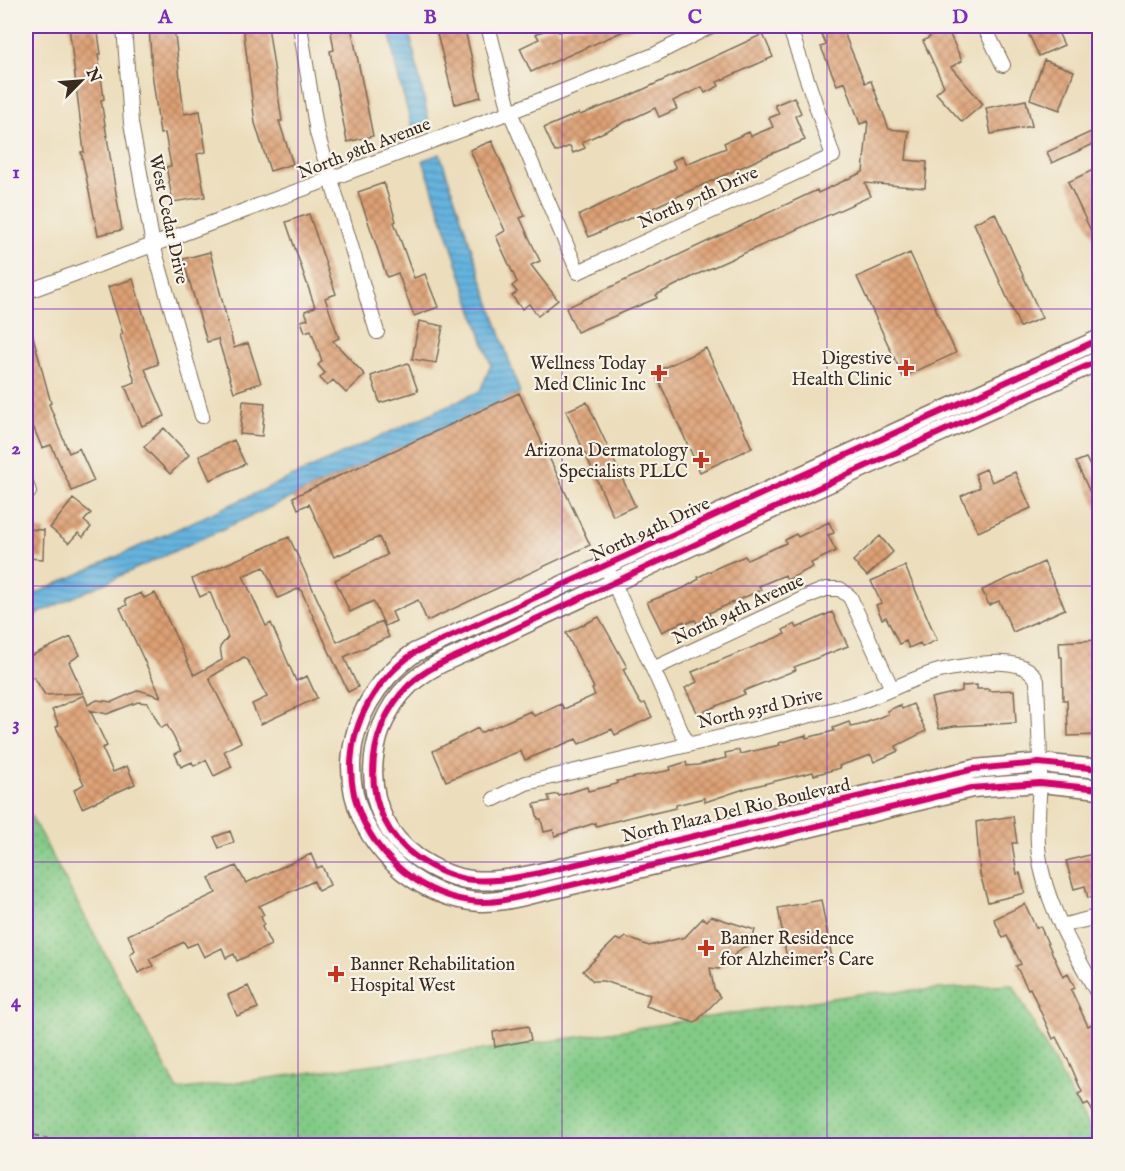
<svg xmlns="http://www.w3.org/2000/svg" width="1125" height="1171" viewBox="0 0 1125 1171" font-family="'IM FELL English',serif">
<style>
.grass{fill:url(#grass-dots);stroke:#5e7a52;stroke-width:1.5}
.water{fill:url(#water-rules);stroke:#506f7e;stroke-width:1.5}
.building{fill:url(#building-cross-hatch)}
.lines{fill:none;stroke-linecap:round;stroke-linejoin:round}
.minor-casing{stroke:#796955;stroke-width:16}
.tertiary-casing{stroke:#796955;stroke-width:21}
.path{stroke:#796955;stroke-width:2;stroke-dasharray:4.5 4.5;stroke-linecap:butt}
.minor{stroke:#fff;stroke-width:14}
.tertiary{stroke:#fff;stroke-width:18}
.cycleway-casing{stroke:#f7f3e8;stroke-width:10}
.cycleway{stroke:#d6006c;stroke-width:6}
.grid{fill:none;stroke:#7b2cbf;stroke-width:1.5;stroke-opacity:0.55}
.poi-dot{fill:#c8321e;stroke:#f7f3e8;stroke-width:2}
.labels{text-anchor:middle;stroke-width:4.5;stroke-linejoin:round;paint-order:stroke}
.street-label{font-size:18px;fill:#3b2a1e;stroke:#f7f3e8}
.poi-label{font-size:18px;fill:#3b2a1e;stroke:#f7f3e8;text-anchor:end}
.neatline{fill:none;stroke:#7b2cbf;stroke-width:2}
.grid-label{font-size:20px;text-anchor:middle;font-weight:bold;fill:#7b2cbf}
</style>
<defs>
<pattern id="grass-dots" width="8" height="8" patternUnits="userSpaceOnUse" patternTransform="scale(1.5)"><rect width="8" height="8" fill="#82ca86"/><path d="M2 2h.1M6 6h.1" fill="none" stroke="#6ca46d" stroke-width="1.8" stroke-linecap="round"/></pattern>
<pattern id="water-rules" width="6" height="5" patternUnits="userSpaceOnUse" patternTransform="scale(1.5)"><rect width="6" height="5" fill="#65b4df"/><path d="M0 2.5h6" fill="none" stroke="#5493b4"/></pattern>
<pattern id="building-cross-hatch" width="8" height="8" patternUnits="userSpaceOnUse" patternTransform="scale(1.5)"><rect width="8" height="8" fill="#dda074"/><path d="M0 0l8 8M0 8l8-8" fill="none" stroke="#b4835f"/></pattern>
</defs>
<rect width="100%" height="100%" fill="#f7f3e8"/>
<filter id="ink" filterUnits="userSpaceOnUse"><feTurbulence type="fractalNoise" baseFrequency=".0167" numOctaves="2"/><feDisplacementMap in="SourceGraphic" scale="12" xChannelSelector="R" yChannelSelector="G"/><feConvolveMatrix kernelMatrix="1 2 1 2 8 2 1 2 1" color-interpolation-filters="sRGB"/></filter>
<filter id="wash" filterUnits="userSpaceOnUse"><feTurbulence type="fractalNoise" baseFrequency=".008" numOctaves="4" result="noise"/><feDisplacementMap in="SourceGraphic" scale="24" xChannelSelector="R" yChannelSelector="G"/><feGaussianBlur stdDeviation="1.35" result="paint"/><feColorMatrix in="noise" values="0 0 0 0 0 0 0 0 0 0 0 0 0 0 0 0 0 1.4 0 .05"/><feComposite in="paint" operator="in"/></filter>
<g filter="url(#wash)">
<rect width="100%" height="100%" fill="#ecdebc"/>
<path class="grass" d="M26,807L178,1090L572,1038L866,993L1013,985L1098,1145H26Z"/>
<path class="water" d="M389,26H408L429,122L412,127L396,68Z
M440,154L520,393L26,619V598L480,391L491,365L423,160Z"/>
<g id="blocks">
<path class="building" d="M69,26H97L101,54H98L104,99L101,100L122,230L98,235L81,152H84Z
M158,26H174L184,114L200,111L206,152L197,154L205,197L173,202L166,167L171,166L165,133L160,134L152,72L149,27Z
M243,26H268L282,121H279L293,164L270,171L255,123Z
M330,26H351L373,136L347,142L330,51L334,50Z
M435,26H464L481,97L455,104Z
M554,26L559,32L572,26H635L531,72L520,48L539,39L536,34Z
M818,26H841L865,83L871,81L889,129L909,131L906,160L927,162L925,188L865,183L871,196L698,274L656,295L657,298L577,332L566,308L817,190L818,193L863,172L868,121L860,124L845,82L837,85L821,47L826,45Z
M925,26H946L962,61L951,67L983,104L962,122L936,93L944,86L923,41L930,37Z
M1025,26H1055L1064,45L1039,56Z
M763,34L773,57L717,82L719,86L705,93L702,87L681,97L673,101L677,109L659,117L655,108L591,138L582,142L585,148L573,153L570,146L555,152L544,128L579,113L580,115L627,97Z
M1044,60L1074,71L1060,110L1030,99Z
M794,97L801,113L795,116L805,140L766,156L589,237L579,215L667,173L676,168L672,161L682,156L686,164L726,148L724,143L749,132L751,136L773,127L769,118L779,114L775,105Z
M1026,100L1032,126L991,134L986,108Z
M1100,128V141L1052,163L1047,152Z
M492,141L525,216L520,218L540,261L531,265L558,300L538,316L529,304L522,309L512,296L517,292L512,286L517,282L496,236L505,231L470,150Z
M1093,170L1096,177L1100,176V250L1068,182Z
M384,183L396,221L394,222L414,278L425,274L438,307L414,316L398,273L387,277L358,192Z
M995,213L1042,318L1020,327L974,223Z
M309,214L336,294L325,298L339,338L333,341L365,375L346,393L333,380L327,386L320,378L325,373L318,365L322,361L311,330L305,332L301,321L308,319L305,311L315,307L286,222Z
M210,252L234,348L248,343L261,383L234,392L218,339L207,342L183,259Z
M910,253L956,353L903,377L857,277Z
M133,279L158,364L145,369L165,416L142,426L125,386L135,382L120,335L123,334L108,287Z
M419,321L443,326L436,363L412,359Z
M29,322L51,403L49,404L69,453L79,448L94,481L72,491L51,445L42,448L26,409V323Z
M706,348L752,448L700,472L655,372Z
M408,363L418,391L380,403L371,376Z
M519,393L590,545L427,621L418,600L392,612L396,621L385,626L373,601L350,612L335,580L387,555L379,537L334,557L309,504L298,509L293,497Z
M243,401L265,403L262,436L240,434Z
M587,402L635,506L613,516L566,411Z
M164,428L189,455L170,474L144,447Z
M234,440L245,464L210,480L199,456Z
M1086,458L1100,487V514L1076,462Z
M986,469L992,482L1015,472L1031,508L978,532L961,496L980,487L975,474Z
M73,499L91,513L84,521L91,527L83,537L78,533L69,543L50,528Z
M829,522L834,533L828,535L836,551L811,563L813,567L787,580L785,575L759,586L761,590L709,613L711,619L698,625L695,620L685,624L684,621L662,632L647,602L684,588L699,579L698,577L721,566L745,556L747,560L786,543L785,540L796,534L798,537Z
M26,529L44,530L43,559L26,558Z
M880,536L893,552L867,576L853,561Z
M289,537L337,642L382,621L389,637L344,657L358,687L348,692L300,588L278,598L264,567L243,576L266,626L271,623L296,681L307,676L317,698L261,724L252,704L267,697L247,659L244,657L209,678L241,742L224,751L232,767L214,776L206,760L194,766L192,762L181,767L175,754L181,751L167,725L161,728L148,703L138,702L107,714L90,710L107,746L102,748L113,772L127,766L135,784L82,808L74,790L84,784L56,727L59,725L52,710L84,695L88,705L97,700L112,702L139,690L161,697L120,608L127,605L125,600L141,593L144,598L155,593L194,675L222,660L220,647L228,637L210,592L200,597L192,579Z
M1044,562L1065,609L1013,632L999,601L989,605L982,590Z
M905,566L937,640L922,647L920,643L909,648L906,641L899,644L886,617L882,619L876,605L881,603L871,581Z
M832,612L848,646L794,667L796,670L743,691L745,694L698,714L685,688L697,682L692,672L785,634L783,630L795,624L797,628Z
M599,617L627,667L623,669L636,696L641,704L645,703L652,717L615,735L612,729L579,744L576,739L525,760L520,751L446,781L433,751L478,728L480,733L531,711L534,716L561,704L564,709L595,695L592,689L594,688L566,633Z
M71,637L80,655L69,662L83,693L45,695L34,677L31,678L26,666V658Z
M1099,640L1100,735L1068,736L1067,700H1063L1062,657H1060L1059,642Z
M977,685V689H989V691L1014,690L1016,723L954,726L939,729L931,698L962,691V686Z
M913,704L926,731L896,746L898,751L874,762L871,755L839,766L840,768L814,775L813,772L747,788L705,802L704,798L676,805V808L650,814V812L596,826L595,823L555,836L553,830L544,832L541,819H538L534,804L550,801L548,796L558,794L559,796L587,787L588,791L617,784V781L671,770L670,767L686,762L687,766L698,765L726,758L725,753L739,750L740,754L780,745L779,743L806,735V738L834,731L833,728L849,722L851,727L860,725L888,714L887,711L900,705L902,709Z
M1013,816L1017,843H1012L1017,874L1020,873L1025,893L988,902L980,874L976,822Z
M230,831L234,842L219,848L214,837Z
M1100,852V895L1088,898L1085,886L1074,889L1066,861Z
M311,854L317,868L322,866L330,885L318,891L314,881L259,906L264,915L261,917L264,924L262,927L271,945L237,961L234,954L226,958L222,948L204,957L197,943L187,947L184,942L149,959L153,966L138,973L130,955L135,950L128,935L216,893L209,878L236,866L246,883Z
M821,900L832,958L788,965L778,908Z
M1025,904L1036,928L1040,926L1063,977L1068,974L1075,988L1071,990L1088,1026L1094,1023L1100,1034V1125L1088,1103L1084,1105L1078,1094L1082,1092L1070,1064L1056,1037L1053,1039L1030,988L1028,989L1016,966L1021,964L1007,936L1003,938L994,919Z
M711,916L755,930L751,944L742,948L719,969L710,968L714,989L720,997L695,1023L646,1006L650,995L603,981H593L583,971L616,939L621,941L626,937L649,946L685,937L703,918L707,921Z
M248,986L258,1008L237,1016L228,995Z
M528,1026L531,1040L495,1047L493,1032Z"/>
</g>
</g>
<g filter="url(#ink)">
<use href="#blocks" fill-opacity="0" stroke="#796955" stroke-width="1.5"/>
<g class="lines">
<g class="minor-casing">
<path id="minor" d="M124,26L131,123L153,245L202,416
M300,26L317,133L377,332
M488,26L510,112L578,272L833,156L789,26
M984,26L1003,65
M26,292L510,112L654,55L711,26
M26,483L29,492
M606,566L687,744
M653,669L813,594L826,589H840L850,597L892,689
M494,799L526,783C633,757 740,734 846,706C884,696 915,674 954,668C978,664 1026,654 1037,681C1038,711 1040,742 1040,772C1040,800 1035,827 1039,855C1046,907 1075,952 1100,998
M1061,926L1100,916"/>
</g>
<g class="tertiary-casing">
<path id="tertiary" d="M1100,339L414,653C336,709 328,810 404,872C426,889 451,900 479,902C498,903 518,897 537,893C569,886 601,878 634,870C747,843 859,816 972,788L1040,783L1100,789
M1100,360C926,439 751,517 579,599C544,615 510,631 475,648C452,658 428,667 409,685C362,731 358,816 416,857C458,886 487,884 535,874L974,769L1039,763L1100,769"/>
</g>
<path class="path" d="M26,1133L76,1146"/>
<use href="#minor" class="minor"/>
<use href="#tertiary" class="tertiary"/>
<g class="cycleway-casing">
<path id="cycleway" d="M1100,339L414,653C336,709 328,810 404,872C426,889 451,900 479,902C498,903 518,897 537,893C569,886 601,878 634,870C747,843 859,816 972,788L1040,783L1100,789
M1100,360C926,439 751,517 579,599C544,615 510,631 475,648C452,658 428,667 409,685C362,731 358,816 416,857C458,886 487,884 535,874L974,769L1039,763L1100,769"/>
</g>
<use href="#cycleway" class="cycleway"/>
</g>
</g>
<path class="grid" d="M298,26V1146M562,26V1146M827,26V1146M26,309H1100M26,586H1100M26,862H1100"/>
<g class="poi-dot">
<path d="M903 359h6v6h6v6h-6v6h-6v-6h-6v-6h6z"/>
<path d="M656 364h6v6h6v6h-6v6h-6v-6h-6v-6h6z"/>
<path d="M698 451h6v6h6v6h-6v6h-6v-6h-6v-6h6z"/>
<path d="M703 939h6v6h6v6h-6v6h-6v-6h-6v-6h6z"/>
<path d="M333 965h6v6h6v6h-6v6h-6v-6h-6v-6h6z"/>
</g>
<g class="labels">
<g class="street-label">
<text transform="translate(364 148) rotate(-21)" y="6">North 98th Avenue</text>
<text transform="translate(698 197) rotate(-24)" y="6">North 97th Drive</text>
<text transform="translate(169 219) rotate(78)" y="6">West Cedar Drive</text>
<text transform="translate(650 529) rotate(-25)" y="6">North 94th Drive</text>
<text transform="translate(738 609) rotate(-25)" y="6">North 94th Avenue</text>
<text transform="translate(760 708) rotate(-13)" y="6">North 93rd Drive</text>
<text transform="translate(736 810) rotate(-13)" y="6">North Plaza Del Rio Boulevard</text>
</g>
<g class="poi-label">
<text x="892" y="364">Digestive<tspan x="892" dy="21">Health Clinic</tspan></text>
<text x="646" y="369">Wellness Today<tspan x="646" dy="21">Med Clinic Inc</tspan></text>
<text x="688" y="456">Arizona Dermatology<tspan x="688" dy="21">Specialists PLLC</tspan></text>
<text x="720" y="944" text-anchor="start">Banner Residence<tspan x="720" dy="21">for Alzheimer's Care</tspan></text>
<text x="350" y="970" text-anchor="start">Banner Rehabilitation<tspan x="350" dy="21">Hospital West</tspan></text>
</g>
</g>
<rect width="1125" height="1171" fill="none" stroke="#f7f3e8" stroke-width="66"/>
<g transform="translate(81 81) rotate(65)" stroke="#f7f3e8" stroke-width="4.5" paint-order="stroke">
<path d="M0-4.5L10 22L0 15L-10 22Z" fill="#3b2a1e"/>
<text y="-9" font-size="16" font-weight="bold" text-anchor="middle" fill="#3b2a1e">N</text>
</g>
<rect x="33" y="33" width="1059" height="1105" class="neatline"/>
<g class="grid-label">
<text x="165" y="23">A</text>
<text x="430" y="23">B</text>
<text x="695" y="23">C</text>
<text x="960" y="23">D</text>
<text x="16" y="178">1</text>
<text x="16" y="454">2</text>
<text x="16" y="730">3</text>
<text x="16" y="1007">4</text>
</g>
</svg>
